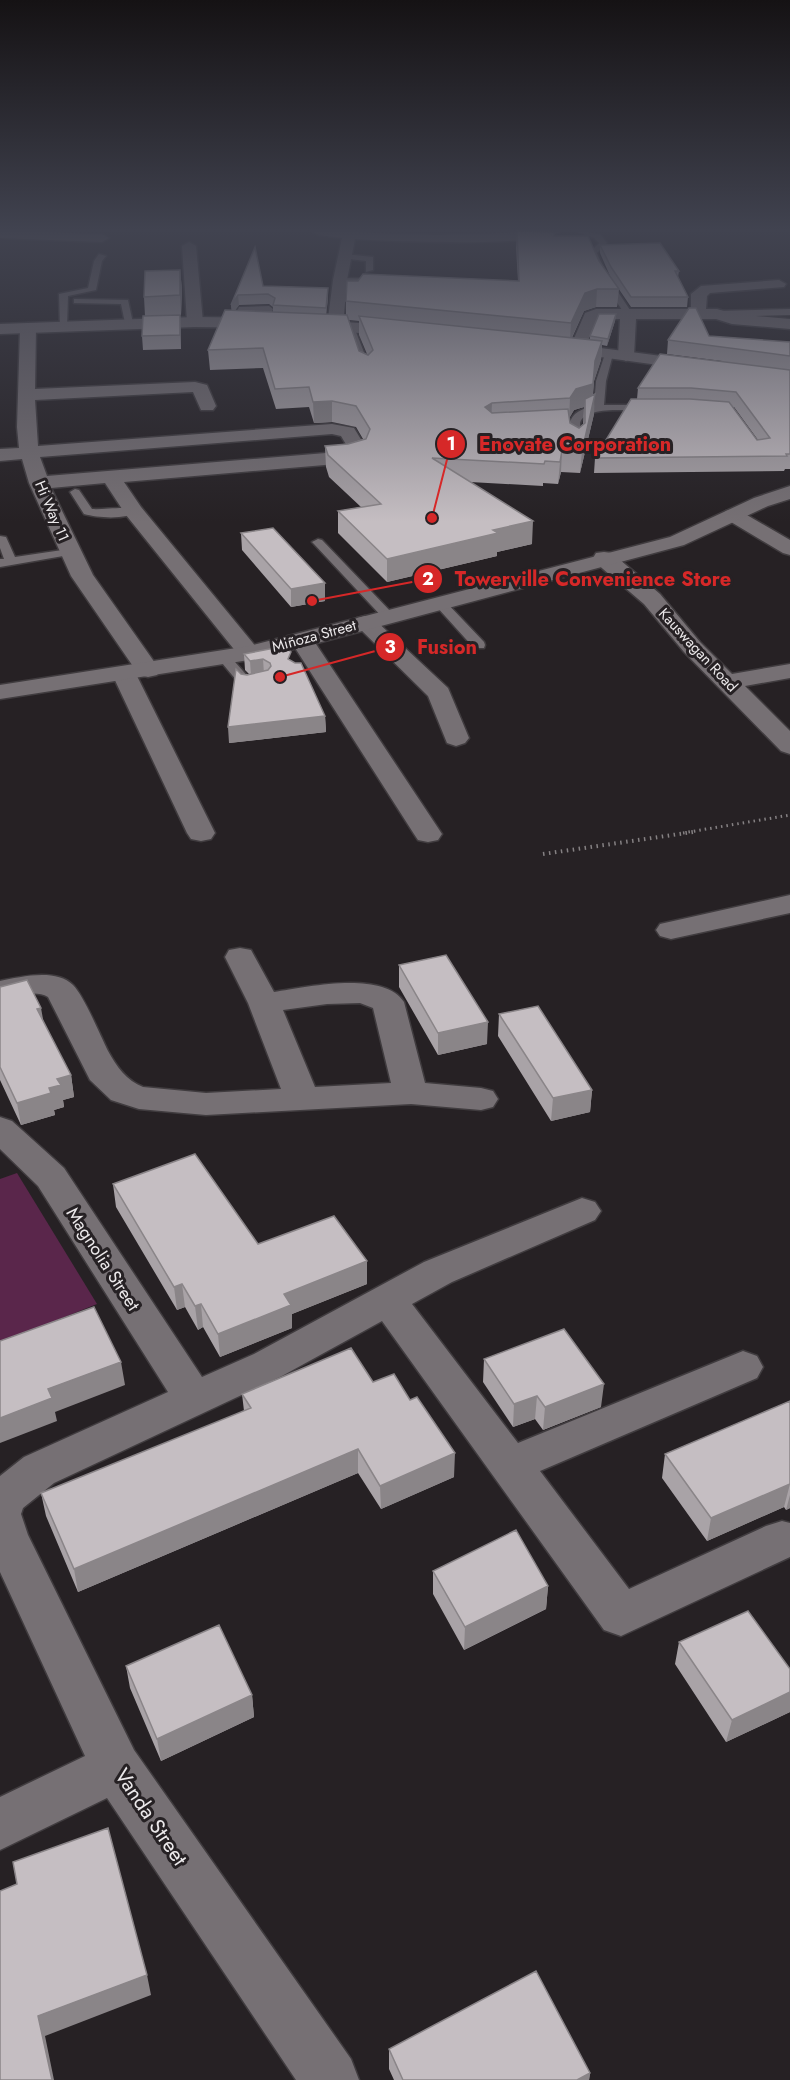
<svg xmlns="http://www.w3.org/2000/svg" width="790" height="2080" viewBox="0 0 790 2080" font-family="Jost,sans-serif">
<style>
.green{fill:#5a264b}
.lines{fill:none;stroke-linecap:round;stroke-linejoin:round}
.service-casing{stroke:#403c3f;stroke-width:3}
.minor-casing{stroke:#403c3f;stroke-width:3}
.secondary-casing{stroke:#403c3f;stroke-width:3}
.path-far1{stroke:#858183;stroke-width:3;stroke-dasharray:1.5 4;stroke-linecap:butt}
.path{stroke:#858183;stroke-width:4;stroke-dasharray:1.5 4.5;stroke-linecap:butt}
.service{fill:#767074;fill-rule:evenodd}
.minor{fill:#767074;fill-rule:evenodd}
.secondary{fill:#767074;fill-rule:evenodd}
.wall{fill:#a9a3a7;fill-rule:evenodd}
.shaded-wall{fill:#8a8588}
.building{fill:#c5bec2;stroke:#8a8588;stroke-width:1.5}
.labels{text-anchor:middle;stroke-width:6;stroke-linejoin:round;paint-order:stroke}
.far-street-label{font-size:15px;fill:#ece9eb;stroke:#262124}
.street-label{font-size:18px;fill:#ece9eb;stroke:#262124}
.near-street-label{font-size:21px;fill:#ece9eb;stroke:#262124}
.leader{fill:none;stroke:#d62828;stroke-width:2}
.callout-dot{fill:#d62828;stroke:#262124;stroke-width:2}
.mark-label{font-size:18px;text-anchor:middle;font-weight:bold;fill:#fff}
.callout-label{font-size:20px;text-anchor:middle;font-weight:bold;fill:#d62828;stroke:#262124;stroke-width:6;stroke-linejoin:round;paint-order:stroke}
</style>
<rect width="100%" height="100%" fill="#262124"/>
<path class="green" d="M17,1173L97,1304L0,1343V1179Z"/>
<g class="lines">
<g class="service-casing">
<path id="service" d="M576,231L600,234L607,243L597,253L608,277L632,313L631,315L624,313L600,277L589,253L599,243L594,238Z
M99,254L106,256L102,261L96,290L68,296L67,326L60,328L59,294L88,288L94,261Z
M344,254L373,257V270L366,272V261L341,258L340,256Z
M340,278L383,279L387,281L383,283L337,282L336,280Z
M77,299L128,300L133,323L129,326L125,323L121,304L74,303V299Z
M269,306L273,309L268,325L261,323L264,312H245L239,324L232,322L239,307Z
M790,309V315L717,317L713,314L717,311Z
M347,325L354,327L371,370L369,372L361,370Z
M609,351L613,354L606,381L604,405H649L654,408L649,411C633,411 585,405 580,423L581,444L572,446C564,423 571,410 594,406L596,381L605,354Z
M75,489L79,490L92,509C104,510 131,505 139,511C126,520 99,518 84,514L70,492Z
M0,536L6,537L15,557L69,549L75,552L69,555L0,567V559H4L0,548Z
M318,539L322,540L393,614L395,617L393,620H385L314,544L312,542Z
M440,599L444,600L484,642L485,645L484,648H474L436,606V600Z
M223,653L228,654L250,679H259L261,682L259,685L242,687L217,657Z"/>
</g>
<g class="minor-casing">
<path id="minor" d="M0,231L102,234L109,238L102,242L0,238Z
M312,231L437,235L561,231C544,248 385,241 355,239L347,280L343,326L335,331L327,326L333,280L342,238L319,235Z
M189,242L196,246L203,322L195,327L187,322L182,246Z
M779,280L786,284L784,287L710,293L707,296L706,309H717L734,314L790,319V329L732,324L716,319H636L634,356L626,361L618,356L620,319H597L583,353H571L569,350L585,313L596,309H688L691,307V294L701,286Z
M28,323L36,328L35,389L195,382L207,385L216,406L213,410H201L193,392L35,400L38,446L332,424L354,428L368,451L364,459L348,463L124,482L141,507L257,648L261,653L257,658L249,660L241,658L126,515L105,483L51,488L93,575L160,670L157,675L148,677L139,675L71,576L29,483L22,459L0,461V449L19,448L17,427L20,328ZM332,434L341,436L350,451L47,476L40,457Z
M733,509L740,511L790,540V555L783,553L726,519L723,515L726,511Z
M604,552L612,553L660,594L700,642L732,674L790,664V678L745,686L790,731V754L781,751L684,652L644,604L596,563L593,558L596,553Z
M365,616L373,618L448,688L469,738L465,743L456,746L447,743L428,696L354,623L357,618Z
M302,633L310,635L442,834L438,840L428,842L418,840L414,834L290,640L294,635Z
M124,667L133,669L136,674L215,833L211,839L201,841L191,839L187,833L112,674L115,669Z
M790,895V913L671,939L660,936L656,930L660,924Z
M240,948L251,950L274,992C306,987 383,970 404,1002L425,1083L481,1088L493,1091L498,1099L493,1107L481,1110L411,1104L206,1115L139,1109L111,1100L90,1080L48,997C34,989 14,997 0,1001V981C20,977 56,968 73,985C84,996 100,1035 108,1051C116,1066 127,1081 143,1087L206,1093L281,1089L248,1003L225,957L229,950ZM360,1003L373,1008L391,1083L315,1087L283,1010L327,1004Z
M0,1117L12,1121L64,1168L202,1377L254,1354L424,1262L582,1198L595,1202L601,1211L595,1220L452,1282L412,1304L518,1443L743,1351L757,1356L763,1367L757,1378L540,1471L629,1589L766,1526L782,1521L790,1523V1557L621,1636L604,1630L382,1321L282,1376L54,1483L23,1508L21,1514L28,1535L134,1750L351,2059L359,2080H296L107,1798L0,1850V1797L85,1756L0,1572V1476L24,1457L168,1392L38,1186L0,1149Z"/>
</g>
<g class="secondary-casing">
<path id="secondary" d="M195,317L287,318L403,326L411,331L403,336L287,328L195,327L0,334V324Z
M555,342L790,373V383L549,350L547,347Z
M790,486V499L768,506L684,545L310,645L249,660L0,699V685L249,646L296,634L670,537L754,498Z"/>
</g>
<path class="path-far1" d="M683,833L790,815"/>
<path class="path" d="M543,854L693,832"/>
<use href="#service" class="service"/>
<use href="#minor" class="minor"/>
<use href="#secondary" class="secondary"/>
</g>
<path class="wall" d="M517,231L554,236L599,261L619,289L617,307H596L584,311L572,338L590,339V336L616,314L615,321L607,346L602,345L601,360L594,381L593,395L594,414L580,473L561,472L558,484L543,483V486L470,482L532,544L497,552V556L387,582L338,533V511L361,507L329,477L326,467L325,446L348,444L363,439L356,427L332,422L314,423L309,407L276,409L263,368L210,370L208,350L232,310L231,305L255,247L263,286L328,288V298L326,314L346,315V301L518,281L516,248ZM269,304L273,307V312L235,310L239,305ZM349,320L359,321V335L367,354L359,351ZM584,407L583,424L579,428L570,423L569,418L574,410Z
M600,245L679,271L678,277L688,297L687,307H631L610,276L600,253Z
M180,270L182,289L181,315H180L181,329V349L143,350L142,336L145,316L144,297Z
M709,336L790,342V469H785L784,471L594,473L595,458L637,399L638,388L722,361L667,354L668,340ZM732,407H734L758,440H757Z
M241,533L325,601L291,607L242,550Z
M244,654L291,661L325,716L326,732L229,743L241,674H249L245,670Z
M399,965L487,1044L438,1055L399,987Z
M0,987L43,1021L71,1075L74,1097L63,1100L64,1107L54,1110L55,1115L21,1125L0,1080Z
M499,1014L592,1090L590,1112L551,1121L498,1036Z
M113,1184L258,1244L367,1284L292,1314V1328L220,1357L203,1327L198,1330L185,1307L177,1310L116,1207Z
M484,1359L601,1407L543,1430L535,1419L513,1427L483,1382Z
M373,1382L454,1477L381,1509L358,1473L78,1592L46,1516L41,1493L244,1411L242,1394Z
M790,1401V1508L786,1510L784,1507L707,1541L662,1478L665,1454Z
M433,1571L548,1586L546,1609L464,1650L433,1594Z
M679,1642L790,1669V1712L726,1742L675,1664Z
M126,1666L252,1695L254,1717L161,1761L130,1688Z
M389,2049L590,2073L589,2080H394L389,2069Z"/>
<path class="shaded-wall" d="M180,270L182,289L181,315L180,295Z
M328,288V298L326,318V308Z
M597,289L596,307L584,311L570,341L571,323L585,293Z
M238,295L239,305L232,315L231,305Z
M616,314L615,321L607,346L608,339Z
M180,315L181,329V349L180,335Z
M602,341L601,360L594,381L592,404L585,399L584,407L574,410L569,419L570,398Z
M595,394L594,414L580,473L582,451Z
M332,401V422L314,423L313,402Z
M492,403L491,424L485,407Z
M562,450L561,472L558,484L560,462Z
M533,521L532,544L497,552V556L387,582V559L493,530Z
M325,583V601L291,607V589Z
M263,659L264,674L251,676L250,661Z
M325,716L326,732L229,743L228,727Z
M41,1008L45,1030L37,1009Z
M488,1022L487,1044L438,1055V1033Z
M71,1075L74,1097L63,1100L64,1107L54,1110L55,1115L21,1125L17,1103L49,1088L57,1079Z
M592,1090L590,1112L551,1121L553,1098Z
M367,1261V1284L292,1314V1328L220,1357L218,1334L284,1294Z
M182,1284L185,1307L177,1310L174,1287Z
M201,1304L203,1327L198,1330L195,1306Z
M121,1362L125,1385L55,1412L57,1421L0,1443V1418L48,1389Z
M604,1384L601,1407L543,1430L545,1407Z
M537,1396L535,1419L513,1427L514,1404Z
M358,1449V1473L78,1592L74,1569Z
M455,1453L454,1477L381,1509L380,1486Z
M790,1484L784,1507L707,1541L711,1518Z
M790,1495V1508L786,1510Z
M548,1586L546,1609L464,1650L465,1627Z
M790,1692V1712L726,1742L732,1720Z
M252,1695L254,1717L161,1761L157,1739Z
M147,1975L151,1995L45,2036L54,2080H52L38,2016Z
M590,2073L589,2080H577Z"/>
<path class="building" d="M517,231L554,232V236H588L599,261L619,289H597L585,293L571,323L346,301L347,281H358L363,274L519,281Z
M660,243L679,271H675L688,297H631L611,267L600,245Z
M255,247L263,286L328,288L326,308L273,305L275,298L268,294L238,295L231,305Z
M180,270V295L144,297L145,271Z
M689,308H696L709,336L790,342V356L668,340Z
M225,310L347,315L359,351L368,355L373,350L359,316L602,341L595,361L593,384L576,389L570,398L492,403L485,407L492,413L568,409L570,423L579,428L585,423V399L595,394L582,451L562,450L560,462L545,461L544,464L432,458L533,521L493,530L498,533L387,559L338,511L381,504L328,455L325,446L348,444L366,439L370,429L356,406L332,401L313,402L309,387L275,389L263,348L208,350Z
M599,314H616L608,339L590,336Z
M180,315V335L142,336L143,316Z
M660,354L790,370V454H786L787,456L595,458L631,399H690L729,402L757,440L770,438L736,392L691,388H638Z
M273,528L325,583L291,589L241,533Z
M285,646L291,652L288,659L295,663H301L325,716L228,727L236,669L241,674L247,675L268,670L271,666L270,663L263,659L250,661L244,654Z
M446,955L488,1022L438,1033L399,965Z
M27,980L41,1008L37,1009L71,1075L57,1079L61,1085L49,1088L51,1093L17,1103L0,1067V987Z
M538,1006L592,1090L553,1098L499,1014Z
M195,1154L258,1244L334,1216L367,1261L284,1294L291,1305L218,1334L201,1304L195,1306L182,1284L174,1287L113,1184Z
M94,1307L121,1362L48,1389L52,1398L0,1418V1341Z
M564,1329L604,1384L545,1407L537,1396L514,1404L484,1359Z
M351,1348L373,1382L394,1374L410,1400L417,1397L455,1453L380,1486L358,1449L74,1569L41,1493L251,1408L242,1394Z
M790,1401V1484L711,1518L665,1454Z
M516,1530L548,1586L465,1627L433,1571Z
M748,1611L790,1669V1692L732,1720L679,1642Z
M219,1625L252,1695L157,1739L126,1666Z
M108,1828L147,1975L38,2016L52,2080H0V1891L17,1884L13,1862Z
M536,1971L590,2073L577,2080H403L389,2049Z"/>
<linearGradient id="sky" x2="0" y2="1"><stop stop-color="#151214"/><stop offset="0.44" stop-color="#414350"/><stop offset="1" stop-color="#414350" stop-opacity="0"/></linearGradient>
<rect width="790" height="522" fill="url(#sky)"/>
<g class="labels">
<g class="far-street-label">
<text transform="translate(52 511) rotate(67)" y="5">Hi Way 11</text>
<text transform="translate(314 636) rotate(-15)" y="5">Miñoza Street</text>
<text transform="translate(698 650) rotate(47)" y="5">Kauswagan Road</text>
</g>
<g class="street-label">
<text transform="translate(103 1259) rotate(57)" y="6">Magnolia Street</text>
</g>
<g class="near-street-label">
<text transform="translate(151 1817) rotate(56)" y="7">Vanda Street</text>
</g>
</g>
<path class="leader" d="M432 518L451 444M312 601L428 579M280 677L390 647"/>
<g class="callout-dot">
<circle cx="432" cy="518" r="6"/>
<circle cx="312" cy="601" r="6"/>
<circle cx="280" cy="677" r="6"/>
<circle cx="451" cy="444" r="15"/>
<circle cx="428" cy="579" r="15"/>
<circle cx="390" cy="647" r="15"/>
</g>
<g class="mark-label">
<text x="451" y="450">1</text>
<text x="428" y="585">2</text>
<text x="390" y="653">3</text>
</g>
<g class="callout-label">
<text x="575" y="451">Enovate Corporation</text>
<text x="593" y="586">Towerville Convenience Store</text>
<text x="447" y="654">Fusion</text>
</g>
</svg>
